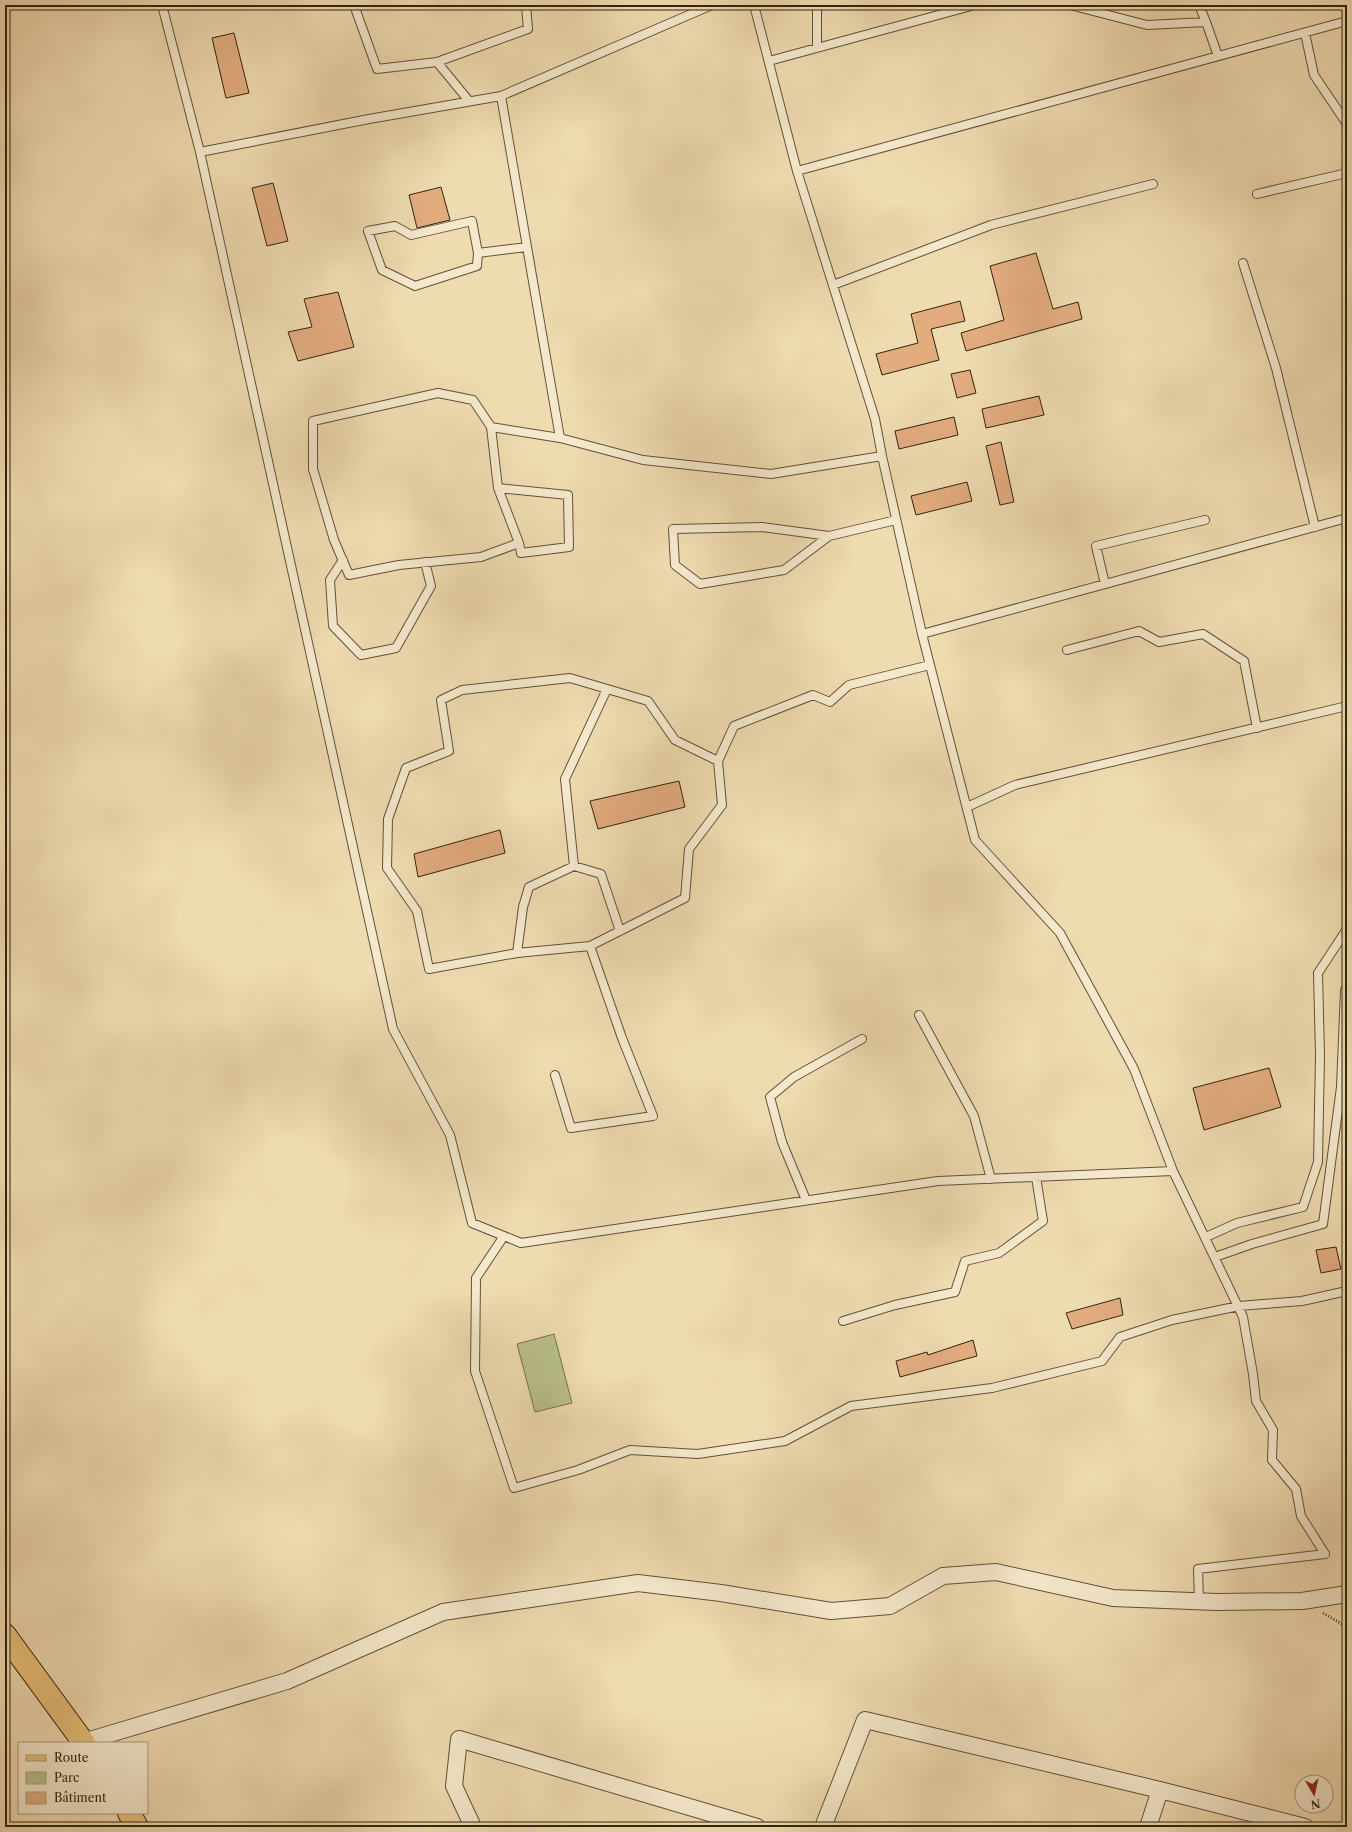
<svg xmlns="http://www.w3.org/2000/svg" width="1352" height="1832" viewBox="0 0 1352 1832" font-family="'Libre Caslon Text',serif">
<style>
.green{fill:#b9c08b;stroke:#76724e}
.building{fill:#e2ac7f;stroke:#322311}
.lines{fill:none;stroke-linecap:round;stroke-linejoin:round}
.lane-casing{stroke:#615139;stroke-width:10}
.street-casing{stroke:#615139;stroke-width:18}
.primary-casing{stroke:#322311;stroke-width:24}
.path{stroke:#322311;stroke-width:2.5;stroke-dasharray:1 2;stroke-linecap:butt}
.lane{stroke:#f5e8cc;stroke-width:8}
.street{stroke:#f5e8cc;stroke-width:16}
.primary{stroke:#e8be78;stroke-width:22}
</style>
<rect width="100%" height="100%" fill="#efdbb0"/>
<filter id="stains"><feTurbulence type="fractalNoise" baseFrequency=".005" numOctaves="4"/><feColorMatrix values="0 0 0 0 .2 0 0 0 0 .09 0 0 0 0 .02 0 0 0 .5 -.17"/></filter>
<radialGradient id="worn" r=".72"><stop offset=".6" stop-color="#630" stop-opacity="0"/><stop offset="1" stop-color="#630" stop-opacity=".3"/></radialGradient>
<path class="green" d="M554,1334L572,1403L535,1412L517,1344Z"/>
<path class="building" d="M234,33L249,93L226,98L212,38Z
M273,183L288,241L267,246L252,188Z
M441,187L450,220L417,228L409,195Z
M1036,253L1053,309L1078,302L1082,319L966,351L961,333L1004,320L990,266Z
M338,292L354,347L298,361L288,332L312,327L304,299Z
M960,301L965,321L931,329L939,360L882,375L876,354L918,343L911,314Z
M970,370L976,393L957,398L951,374Z
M1039,396L1044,415L986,428L982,409Z
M954,417L958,435L899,449L895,431Z
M1001,442L1014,502L1000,505L986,446Z
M967,482L972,501L916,515L911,496Z
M679,781L685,807L598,829L590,801Z
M500,830L505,853L418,877L414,854Z
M1269,1068L1281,1107L1204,1130L1193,1088Z
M1336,1247L1341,1269L1321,1273L1316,1250Z
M1120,1298L1123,1315L1072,1329L1066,1313Z
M973,1340L977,1356L900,1377L896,1361L927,1352L928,1355Z"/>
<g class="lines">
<g class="lane-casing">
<path id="lane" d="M162,5L200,152L393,1029L450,1135L472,1223L521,1243L938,1181L1173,1171
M354,5L377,69L437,62L528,29L526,5
M754,5L797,171L875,419L882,456L922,634L975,840L1060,933L1134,1069L1173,1171L1243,1317L1253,1374L1256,1401L1273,1430L1272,1460L1296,1489L1301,1516L1325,1554L1198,1569L1199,1602
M817,5V48
M1070,5L1147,25L1206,22L1218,56
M1199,5L1206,22
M1305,33L1314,75L1347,124
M769,61L975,5
M437,62L469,101
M501,96L712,5
M200,152L369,119L501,96L560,438L643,460L771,474L882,456
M797,171L1347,21
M1257,194L1347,173
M478,253L472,221L411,235L395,226L368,231L382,270L415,286L477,266L478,253L527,247
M1243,263L1276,368L1315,527
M833,285L991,225L1153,184
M491,427L498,488L519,543L481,557L399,565L349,575L334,540L313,469V421L438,393L473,400L491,427L560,438
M498,488L568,495L569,547L521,553L519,543
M829,536L784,570L700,584L675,565L673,529L762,527L829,536L896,520
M343,560L330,580L333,626L361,655L396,648L431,586L425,562
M1105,584L1096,546L1205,520
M922,634L1347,518
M1067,650L1139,631L1159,642L1203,634L1244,661L1257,728
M967,807L1015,785L1347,706
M574,866L565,779L607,689
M590,946L517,953L429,969L417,911L387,868L388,819L406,768L449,751L441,700L462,690L570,678L648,701L675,740L718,761
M517,953L523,907L529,887L574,866L601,874L620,931
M919,1015L974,1116L991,1179
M555,1075L571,1128L653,1116L622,1038L590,946L685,898L689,849L722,805L718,761L734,726L813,695L830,702L849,685L930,665
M806,1200L782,1142L770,1097L794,1077L862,1039
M504,1236L476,1278L475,1371L514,1488L578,1470L630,1450L698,1454L785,1441L851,1406L992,1388L1102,1361L1120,1337L1172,1320L1239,1306L1302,1301L1347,1291
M1206,1237L1237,1223L1303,1207L1318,1162L1320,1055L1318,973L1347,929
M1215,1257L1252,1244L1323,1224L1341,1087L1345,990L1347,987
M843,1321L895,1305L955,1292L965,1261L999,1253L1043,1221L1036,1177"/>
</g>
<g class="street-casing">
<path id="street" d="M83,1742L287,1681L443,1612L638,1583L721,1593L831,1611L890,1606L943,1576L996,1572L1113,1598L1217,1602L1302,1601L1347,1594
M473,1827L454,1786L459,1739L757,1827
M823,1827L865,1720L1160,1790L1305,1827
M1148,1827L1160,1790"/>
</g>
<g class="primary-casing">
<path id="primary" d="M5,1635L84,1743
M129,1813L137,1827"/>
</g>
<path class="path" d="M1323,1613L1347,1627"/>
<use href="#lane" class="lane"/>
<use href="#street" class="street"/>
<use href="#primary" class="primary"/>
</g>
<rect width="1352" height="1832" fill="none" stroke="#efdbb0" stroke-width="20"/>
<rect x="6" y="6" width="1340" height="1820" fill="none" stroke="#322311" stroke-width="2"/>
<rect x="10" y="10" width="1332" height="1812" fill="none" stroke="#322311"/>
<rect x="18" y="1742" width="130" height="72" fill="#f5e8cc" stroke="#a79981"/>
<rect x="26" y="1755" width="20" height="6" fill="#e8be78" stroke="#a79981"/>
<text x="54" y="1762" font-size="12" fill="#322311">Route</text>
<rect x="26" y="1772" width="20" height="12" fill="#b9c08b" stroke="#a79981"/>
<text x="54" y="1782" font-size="12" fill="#322311">Parc</text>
<rect x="26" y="1792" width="20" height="12" fill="#e2ac7f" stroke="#a79981"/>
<text x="54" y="1802" font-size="12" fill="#322311">Bâtiment</text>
<g transform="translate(1314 1794) rotate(171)"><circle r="19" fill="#f5e8cc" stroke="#a79981"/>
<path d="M0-3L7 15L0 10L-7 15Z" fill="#8f2418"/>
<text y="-6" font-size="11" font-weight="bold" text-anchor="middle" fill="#322311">N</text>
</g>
<rect width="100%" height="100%" filter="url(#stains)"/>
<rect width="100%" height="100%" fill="url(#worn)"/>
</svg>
